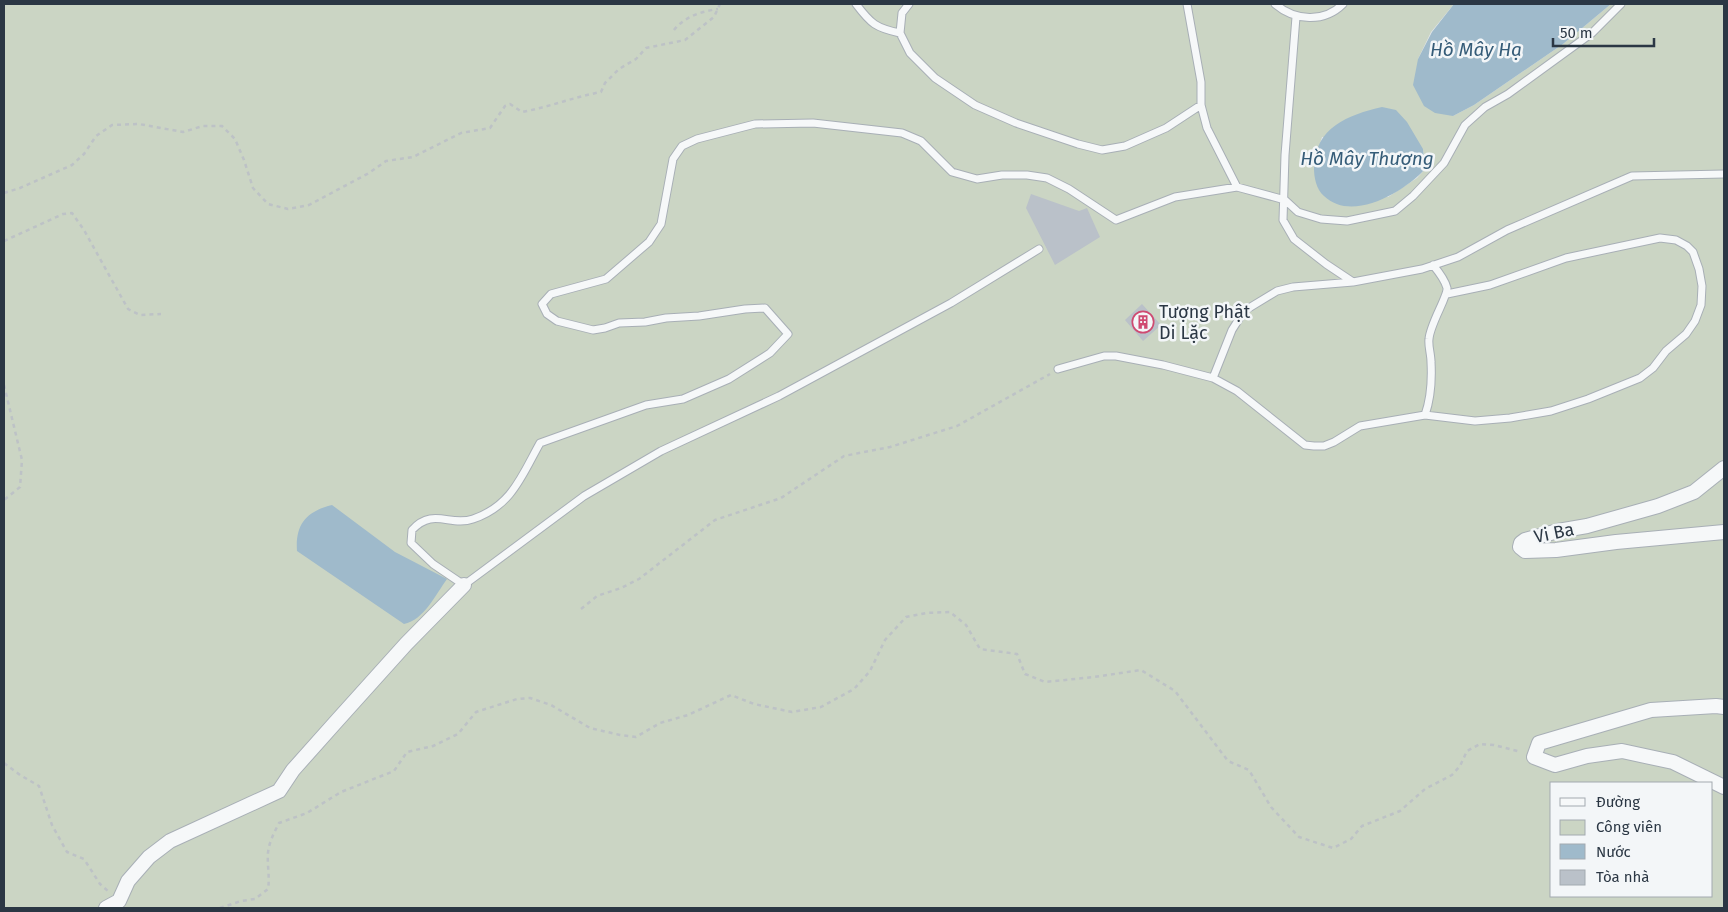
<svg xmlns="http://www.w3.org/2000/svg" width="1728" height="912" viewBox="0 0 1728 912" font-family="'Fira Sans',sans-serif">
<style>
.green{fill:#cbd5c4;fill-rule:evenodd}
.water{fill:#9fbacb}
.building{fill:#bac1c9}
.lines{fill:none;stroke-linecap:round;stroke-linejoin:round}
.service-casing{stroke:#a8afb6;stroke-width:9}
.minor-casing{stroke:#a8afb6;stroke-width:16}
.path{stroke:#bdc2c6;stroke-width:2.5;stroke-dasharray:4 4;stroke-linecap:butt}
.service{stroke:#f6f8f9;stroke-width:7}
.minor{stroke:#f6f8f9;stroke-width:14}
.labels{text-anchor:middle;stroke-width:5;stroke-linejoin:round;paint-order:stroke}
.poi-label{font-size:18px;fill:#2b3744;stroke:#f3f6f8;text-anchor:start}
.street-label{font-size:18px;fill:#2b3744;stroke:#f3f6f8}
.water-label{font-size:19px;font-style:italic;fill:#355c78;stroke:#f3f6f8}
</style>
<rect width="100%" height="100%" fill="#e3e7eb"/>
<path class="green" d="M4,4H1454L1431,32L1418,59L1453,116L1474,105L1563,44L1611,4H1724V908H4ZM1322,137L1423,149L1425,169L1417,178L1388,197L1314,163ZM1552,783H1712V896H1552Z"/>
<path class="water" d="M1454,4H1611L1563,44L1474,105L1453,116L1435,113L1424,106L1413,85L1418,59L1432,32Z
M1382,107L1396,110L1407,122L1423,149L1425,169C1404,192 1352,223 1324,196C1316,189 1314,177 1314,168C1315,127 1348,115 1382,107Z
M332,505L395,552L447,579C436,594 424,620 404,624L297,551C295,524 307,511 332,505Z"/>
<path class="building" d="M1031,194L1079,211L1087,208L1100,237L1055,265L1026,208Z
M1142,304L1161,325L1143,341L1125,320Z"/>
<g class="lines">
<g class="service-casing">
<path id="service" d="M856,4C871,24 876,28 900,33
M909,4L902,13L900,33L910,53L935,78L975,105L1016,123L1078,144L1102,150L1125,146L1166,128L1201,105
M1187,4L1201,82V105L1207,128L1237,187
M1275,4C1295,21 1324,23 1343,4
M1296,17L1285,155L1283,220L1294,239L1326,264L1353,282L1422,269L1458,257L1507,230L1632,176L1724,174
M1039,249L951,303L779,396L661,451L584,496L464,585L433,564L411,543L412,530C433,507 450,527 473,519C512,506 522,475 540,443L646,405L683,399L729,379L770,353L788,334L765,308L745,309L699,316L666,318L645,322L619,323L605,328L593,330L557,321L547,314L542,304L551,294L606,279L649,242L661,224L673,159L682,146L697,139L755,124L813,123L902,133L921,141L952,172L977,179L1002,175H1027L1047,178L1069,189L1116,220L1175,197L1237,187L1285,200L1298,212L1321,219L1347,221L1395,211L1413,196L1444,163L1465,125L1485,107L1508,94L1592,33L1621,4
M1058,369L1104,356H1116L1163,365L1213,378L1237,391L1305,445L1314,446H1324L1334,442L1360,426L1425,415C1431,398 1432,380 1431,362C1431,354 1428,346 1429,339C1430,324 1448,296 1447,288C1445,280 1438,271 1433,265
M1213,378L1232,330L1244,311L1277,291L1293,287L1353,282
M1425,415L1475,421L1510,418L1551,411L1588,399L1640,378L1653,368L1666,351L1686,334L1695,321L1701,305L1702,286L1699,269L1693,252L1687,246L1676,240L1660,238L1566,258L1490,285L1447,294"/>
</g>
<g class="minor-casing">
<path id="minor" d="M1724,468L1694,492L1658,506L1587,526L1558,531L1525,540L1521,543L1520,547L1525,551L1556,550L1616,542L1724,532
M1724,707L1716,706L1651,710L1539,743L1534,757L1555,765L1587,756L1622,751L1673,762L1724,787
M106,908L119,901L128,881L149,857L170,841L279,791L293,770L334,724L406,644L464,585"/>
</g>
<path class="path" d="M674,30C684,17 702,11 718,9
M4,193L20,188L72,165L84,154L96,136L112,125L139,124L183,132L203,126H222L235,139L244,160L253,188L268,204L288,209L309,205L369,173L386,161L413,157L461,133L490,128L505,106L510,104L522,112C549,107 574,97 601,92L605,83L619,69L636,59L646,48L685,40L714,17L720,4
M4,241L63,214L72,213L84,230L128,309L140,315L161,314
M4,385L22,460L20,487L4,500
M581,609L597,596L621,588L639,579L715,520L781,498L844,456L890,447L957,426L1050,374
M4,763L20,775L39,786L52,825L67,852L84,859L100,884L108,891
M220,908L241,901L255,899L268,889C270,877 267,865 268,853C269,842 274,833 279,823L307,813L341,792L394,771L407,752L433,746L458,734L476,712L517,699L530,698L551,705L590,728L620,735L636,737L660,723L688,715L731,695L754,704L792,712L821,707L854,689L870,671L885,640L906,617L926,613L950,612L966,625L980,649L1017,654L1025,674L1045,682L1094,677L1141,670L1175,691L1228,761L1249,770L1271,807L1299,837L1333,848L1351,839L1362,826L1400,811L1425,789L1452,775L1460,766L1467,751L1480,744L1494,745L1521,752"/>
<use href="#service" class="service"/>
<use href="#minor" class="minor"/>
</g>
<defs>
<g id="building-ring" transform="scale(1.125)"><circle r="9.5" fill="#f3f6f8" stroke="#cf4a71" stroke-width="1.5"/><path d="M-4-6H4V6H1V3H-1V6H-4ZM-2.5-4.3h1.7v1.8h-1.7ZM.8-4.3h1.7v1.8H.8ZM-2.5-1h1.7V.8h-1.7ZM.8-1h1.7V.8H.8Z" fill="#cf4a71"/></g>
</defs>
<g fill-rule="evenodd">
<use href="#building-ring" x="1143" y="322"/>
</g>
<g class="labels">
<g class="poi-label">
<text x="1159" y="318">Tượng Phật<tspan x="1159" dy="21">Di Lặc</tspan></text>
</g>
<g class="street-label">
<text transform="translate(1554 533) rotate(-12)" y="6">Vi Ba</text>
</g>
<g class="water-label">
<text x="1476" y="56">Hồ Mây Hạ</text>
<text x="1367" y="165">Hồ Mây Thượng</text>
</g>
</g>
<rect width="1728" height="912" fill="none" stroke="#2b3744" stroke-width="10"/>
<rect x="1550" y="782" width="162" height="115" fill="#f3f6f8" stroke="#a3aab0"/>
<rect x="1560" y="798" width="25" height="8" fill="#f6f8f9" stroke="#a3aab0"/>
<text x="1596" y="807" font-size="15" fill="#2b3744">Đường</text>
<rect x="1560" y="820" width="25" height="15" fill="#cbd5c4" stroke="#a3aab0"/>
<text x="1596" y="832" font-size="15" fill="#2b3744">Công viên</text>
<rect x="1560" y="844" width="25" height="15" fill="#9fbacb" stroke="#a3aab0"/>
<text x="1596" y="857" font-size="15" fill="#2b3744">Nước</text>
<rect x="1560" y="870" width="25" height="15" fill="#bac1c9" stroke="#a3aab0"/>
<text x="1596" y="882" font-size="15" fill="#2b3744">Tòa nhà</text>
<path d="M1553 38v8h101v-8" fill="none" stroke="#2b3744" stroke-width="2.5"/>
<text x="1560" y="38" font-size="15" fill="#2b3744" stroke="#f3f6f8" stroke-width="4" paint-order="stroke">50 m</text>
</svg>
